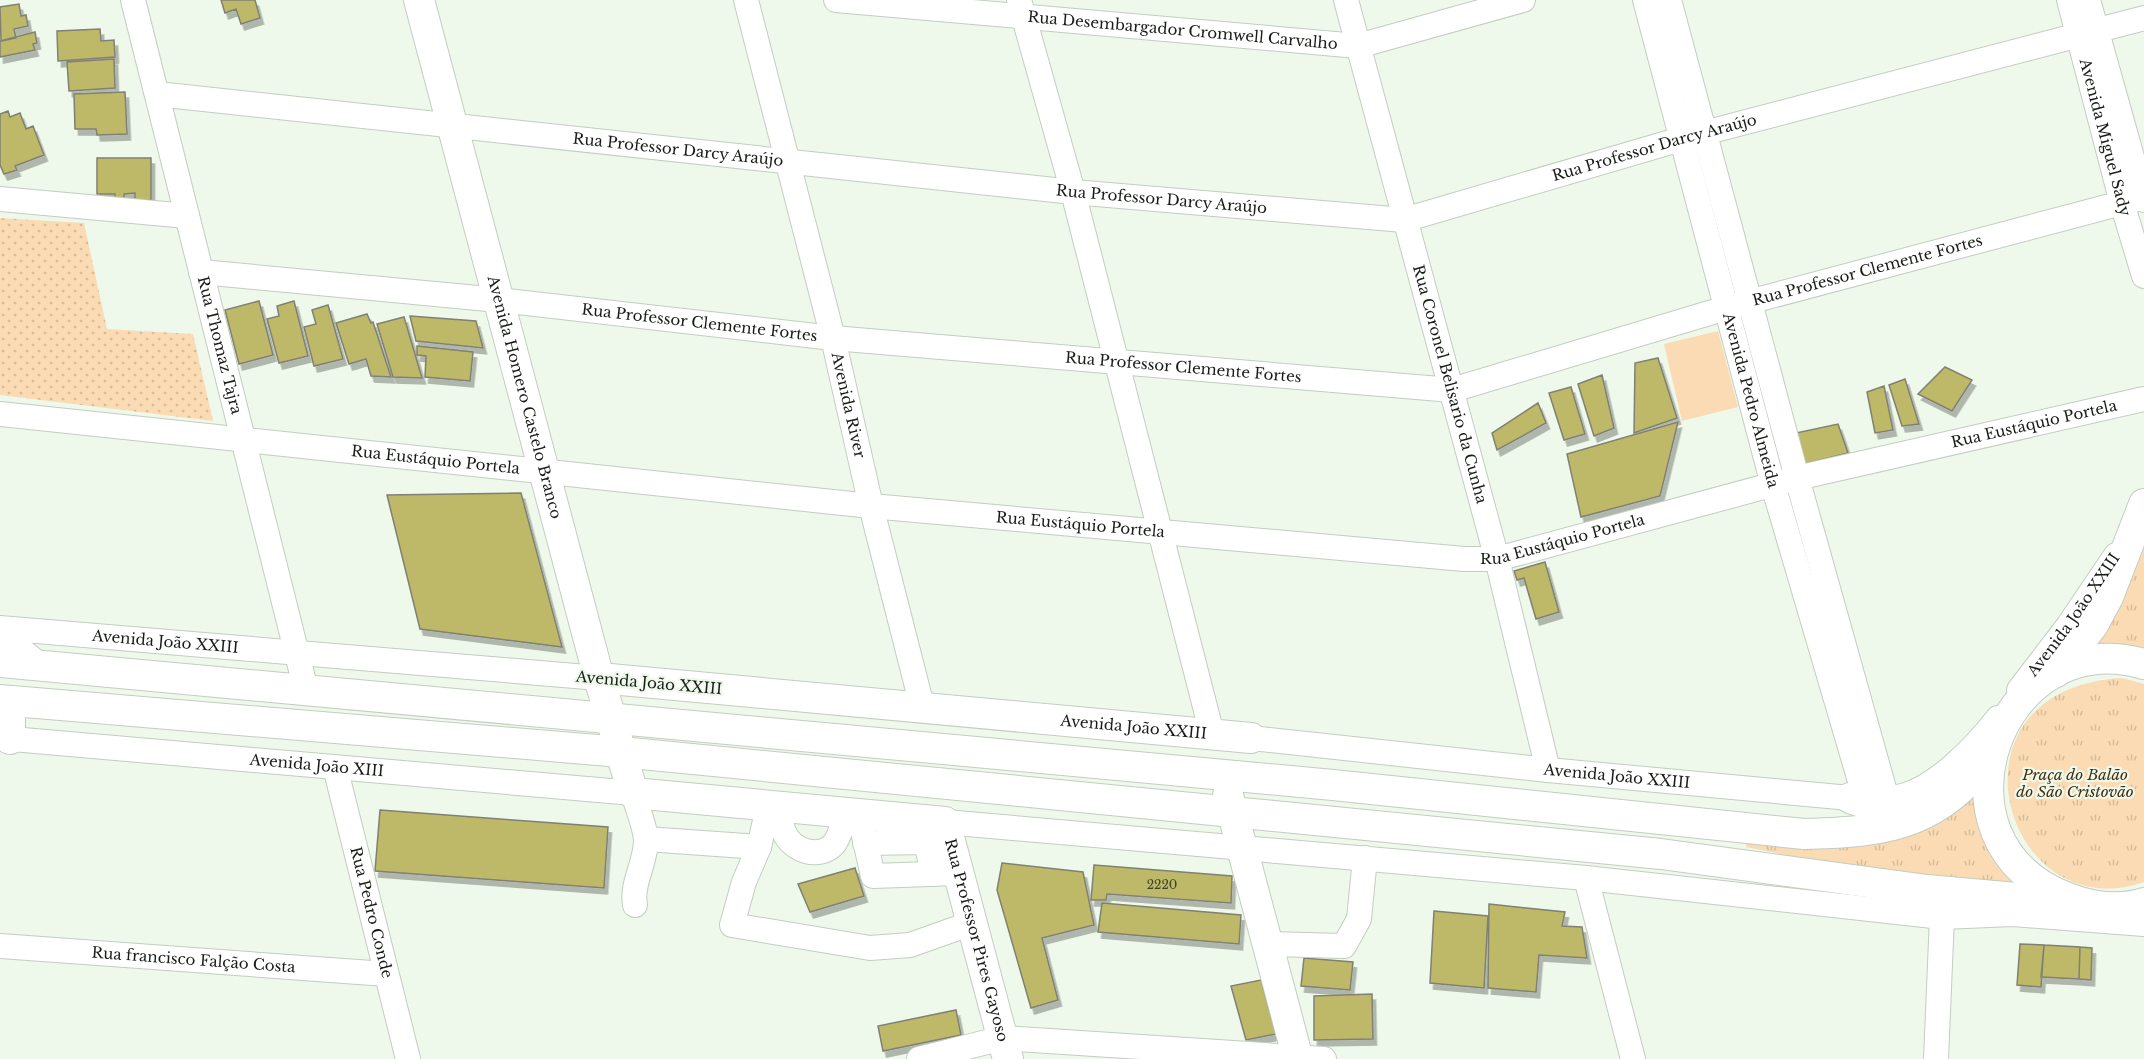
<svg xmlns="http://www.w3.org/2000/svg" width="2144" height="1059" viewBox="0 0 2144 1059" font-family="'Libre Baskerville',serif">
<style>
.grass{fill:url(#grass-dots)}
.park{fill:url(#park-tufts)}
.garden{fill:#fadbb4}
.building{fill:#beb968;stroke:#818173;stroke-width:1.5;filter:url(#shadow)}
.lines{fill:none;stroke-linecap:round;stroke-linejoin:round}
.minor-casing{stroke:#c3cdc0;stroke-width:26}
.major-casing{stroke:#c3cdc0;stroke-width:32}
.minor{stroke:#fff;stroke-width:24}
.major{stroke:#fff;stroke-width:30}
.labels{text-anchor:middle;stroke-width:4.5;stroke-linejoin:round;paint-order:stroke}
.number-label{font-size:12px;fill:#42442c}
.street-label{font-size:15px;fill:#191d18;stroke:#eef8eb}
.park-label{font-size:15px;font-style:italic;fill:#432e10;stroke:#eef8eb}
</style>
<defs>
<pattern id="grass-dots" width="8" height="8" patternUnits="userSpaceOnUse" patternTransform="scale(1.5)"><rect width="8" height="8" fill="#fadbb4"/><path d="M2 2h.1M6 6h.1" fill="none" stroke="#d6bc9a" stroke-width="1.8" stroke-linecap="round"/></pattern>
<pattern id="park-tufts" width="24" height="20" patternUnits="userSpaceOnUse" patternTransform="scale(1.5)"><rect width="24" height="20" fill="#fadbb4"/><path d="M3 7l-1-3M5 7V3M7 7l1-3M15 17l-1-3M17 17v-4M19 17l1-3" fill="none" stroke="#d6bc9a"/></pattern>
<filter id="shadow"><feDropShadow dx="3.5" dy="6" stdDeviation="0" flood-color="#0004"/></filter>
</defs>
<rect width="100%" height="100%" fill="#eef8eb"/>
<path class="grass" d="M0,218L84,223L107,329L193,334L213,421L0,395Z"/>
<path class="park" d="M2144,549V654L2089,652L2132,563Z
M2122,678L2144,684V882C2004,931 1934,689 2122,678Z
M1976,790C1979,841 1987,857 2023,892L1930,884L1746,847L1748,839L1803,843Z"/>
<path class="garden" d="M1718,331L1738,407L1682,421L1664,344Z"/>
<path class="building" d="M221,0H255L260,18L241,24L236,9L225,13Z
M19,4L21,16L26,15L28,26L14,29L16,38L1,41L0,7Z
M100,29L101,41L114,40L115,57L58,61L57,31Z
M35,32L37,43L33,44L35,50L0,57V41Z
M114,59L115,88L69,91L67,62Z
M125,92L127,134L97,135L96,129H75L74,94Z
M8,111L10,117L20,113L26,129L33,126L44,155L15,166L17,170L4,174L0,165V114Z
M97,158H151V200H135V193L124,194V199H115V194H97Z
M259,301L273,355L239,364L225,310Z
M294,301L308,356L279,363L267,319L279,316L277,306Z
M328,305L343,359L314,366L304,327L316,324L312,310Z
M367,314L371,323L373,322L391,377L371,376L366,359L349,364L336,323Z
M410,316L476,321L483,348L416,341Z
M404,317L422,378L393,377L377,324Z
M417,346L473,352L470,381L425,377L426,356L417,355Z
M1658,358L1677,418L1634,433L1635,363Z
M1945,367L1972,380L1952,411L1918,394Z
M1602,375L1614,428L1594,436L1578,384Z
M1905,379L1919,424L1902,426L1889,385Z
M1884,386L1893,430L1875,433L1867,392Z
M1571,387L1585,434L1564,440L1549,393Z
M1538,403L1546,423L1497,450L1492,433Z
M1678,422L1660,496L1581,517L1567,454Z
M1838,424L1848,453L1804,464L1796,433Z
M521,493L562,647L420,629L387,495Z
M1545,562L1559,612L1536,619L1524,578L1517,580L1514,571Z
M380,810L608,827L604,888L375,871Z
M1002,863L1083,872L1094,925L1042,938L1058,1000L1031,1008L997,890Z
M1094,865L1232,876L1231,903L1107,894L1106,900H1091Z
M855,868L864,896L810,912L798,884Z
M1102,903L1241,915L1239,944L1098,932Z
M1489,904L1565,912L1562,926L1582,927L1587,958L1539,955L1536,992L1488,988Z
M1434,911L1488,916L1484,988L1430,983Z
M2020,944L2044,945L2041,987L2017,985Z
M2044,945L2080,947L2079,979L2041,977Z
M2080,947L2092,948L2091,980L2079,979Z
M1304,958L1353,962L1350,990L1301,986Z
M1261,980L1276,1034L1246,1040L1231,986Z
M1372,994L1373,1039L1314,1040V996Z
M956,1010L961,1035L883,1051L878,1026Z"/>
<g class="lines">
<g class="minor-casing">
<g id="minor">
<path id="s1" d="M133,0L306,690"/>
<path id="s2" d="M746,0L833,338L871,506L922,706"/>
<path id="s3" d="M836,0L1358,46L1523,0"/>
<path d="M1019,0L1073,192L1212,734"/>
<path id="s4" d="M1346,0L1497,559L1548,770"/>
<path id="s5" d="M1645,0L1773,485L1865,798"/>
<path d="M1669,0L1797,478L1887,799"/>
<path id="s6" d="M2069,0L2122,203L2144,276"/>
<path d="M2088,0L2144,200"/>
<path id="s7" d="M157,94L1073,192L1404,220L1681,139L2144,18"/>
<path d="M0,199L187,216"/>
<path id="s8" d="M201,272L499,300L833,338L1452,390L1726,308L2144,197"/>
<path id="s9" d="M0,414L871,506L1464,559H1497L1797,478L2144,399"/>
<path id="s10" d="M0,628L599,678"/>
<path id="s11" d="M2019,690L2068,626L2116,555"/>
<path id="s12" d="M0,738L633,793C637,808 645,825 646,840C646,863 631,883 635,905"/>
<path id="s13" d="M1251,738L1548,770L1850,798C1865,798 1882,800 1897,797C1934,791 1976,746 1998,718"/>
<path id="s14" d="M335,767L408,1059"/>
<path d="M779,808C781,816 781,825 784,832C792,851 819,860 834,844C840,837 843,822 846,813"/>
<path d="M859,814L873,876L958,873"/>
<path d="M945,822L1586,878L1942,917L2013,914L2144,924"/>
<path d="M646,839L759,847L768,808"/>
<path d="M865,843L926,842L933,874"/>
<path d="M759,847L744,882L732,925L870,948L910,945L972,923"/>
<path d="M1586,878L1633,1059"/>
<path d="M1268,944L1344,946L1359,919L1365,858"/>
<path id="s15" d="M0,946L386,974"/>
<path d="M919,1059L1003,1038L1324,1059"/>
<path d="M1936,1059L1942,917"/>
</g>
</g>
<g class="major-casing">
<g id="major">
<path id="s16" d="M419,0L599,678L633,793L945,822L1008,1059"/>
<path d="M0,636L35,665"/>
<path d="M0,662L1333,785L1804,834C1868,832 1922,830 1969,780C1979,769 1986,754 1995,742"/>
<path d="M2144,664C1998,622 1919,843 2068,898C2091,907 2120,911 2144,903"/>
<path d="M2056,672L2093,625L2108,597L2144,504"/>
<path id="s17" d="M599,678L1251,738"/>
<path d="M0,700L621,752L1661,854L1927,890L2083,904"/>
<path d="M10,701V739"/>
<path d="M1228,795L1298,1059"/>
<path d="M1850,798C1876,808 1891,811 1919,805"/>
</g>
</g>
<use href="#minor" class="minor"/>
<use href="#major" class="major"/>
</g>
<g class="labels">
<g class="number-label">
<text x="1162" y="889">2220</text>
</g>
<g class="street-label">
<text dy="5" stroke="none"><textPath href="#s3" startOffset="348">Rua Desembargador Cromwell Carvalho</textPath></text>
<text dy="5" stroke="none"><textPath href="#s6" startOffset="142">Avenida Miguel Sady</textPath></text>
<text dy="5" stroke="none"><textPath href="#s7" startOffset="1514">Rua Professor Darcy Araújo</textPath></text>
<text dy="5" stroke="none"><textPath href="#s7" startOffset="524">Rua Professor Darcy Araújo</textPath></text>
<text dy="5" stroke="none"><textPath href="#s7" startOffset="1010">Rua Professor Darcy Araújo</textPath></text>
<text dy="5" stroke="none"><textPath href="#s8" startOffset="1689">Rua Professor Clemente Fortes</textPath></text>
<text dy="5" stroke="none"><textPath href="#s8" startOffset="501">Rua Professor Clemente Fortes</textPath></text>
<text dy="5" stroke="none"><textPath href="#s1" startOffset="356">Rua Thomaz Tajra</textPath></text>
<text dy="5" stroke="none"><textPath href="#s8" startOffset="987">Rua Professor Clemente Fortes</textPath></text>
<text dy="5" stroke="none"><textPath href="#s4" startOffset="398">Rua Coronel Belisario da Cunha</textPath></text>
<text dy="5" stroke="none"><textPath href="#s16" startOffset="411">Avenida Homero Castelo Branco</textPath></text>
<text dy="5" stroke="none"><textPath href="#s5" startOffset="414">Avenida Pedro Almeida</textPath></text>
<text dy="5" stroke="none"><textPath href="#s2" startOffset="418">Avenida River</textPath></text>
<text dy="5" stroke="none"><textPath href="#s9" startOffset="2058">Rua Eustáquio Portela</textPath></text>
<text dy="5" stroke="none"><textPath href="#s9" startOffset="438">Rua Eustáquio Portela</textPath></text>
<text dy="5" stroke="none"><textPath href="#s9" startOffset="1086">Rua Eustáquio Portela</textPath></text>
<text dy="5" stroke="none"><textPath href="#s9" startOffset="1572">Rua Eustáquio Portela</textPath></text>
<text dy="5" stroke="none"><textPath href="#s11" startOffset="93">Avenida João XXIII</textPath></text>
<text dy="5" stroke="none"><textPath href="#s10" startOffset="166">Avenida João XXIII</textPath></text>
<text transform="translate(649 683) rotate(5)" y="5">Avenida João XXIII</text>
<text dy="5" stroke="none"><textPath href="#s17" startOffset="537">Avenida João XXIII</textPath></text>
<text dy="5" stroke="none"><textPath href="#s12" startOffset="318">Avenida João XIII</textPath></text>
<text dy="5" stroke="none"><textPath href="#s13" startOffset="368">Avenida João XXIII</textPath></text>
<text dy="5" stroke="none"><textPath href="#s14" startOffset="150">Rua Pedro Conde</textPath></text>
<text dy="5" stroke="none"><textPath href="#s16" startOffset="1257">Rua Professor Pires Gayoso</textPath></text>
<text dy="5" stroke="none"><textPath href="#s15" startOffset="194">Rua francisco Falção Costa</textPath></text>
</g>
<g class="park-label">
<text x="2075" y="780">Praça do Balão<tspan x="2075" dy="17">do São Cristovão</tspan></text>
</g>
</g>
</svg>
